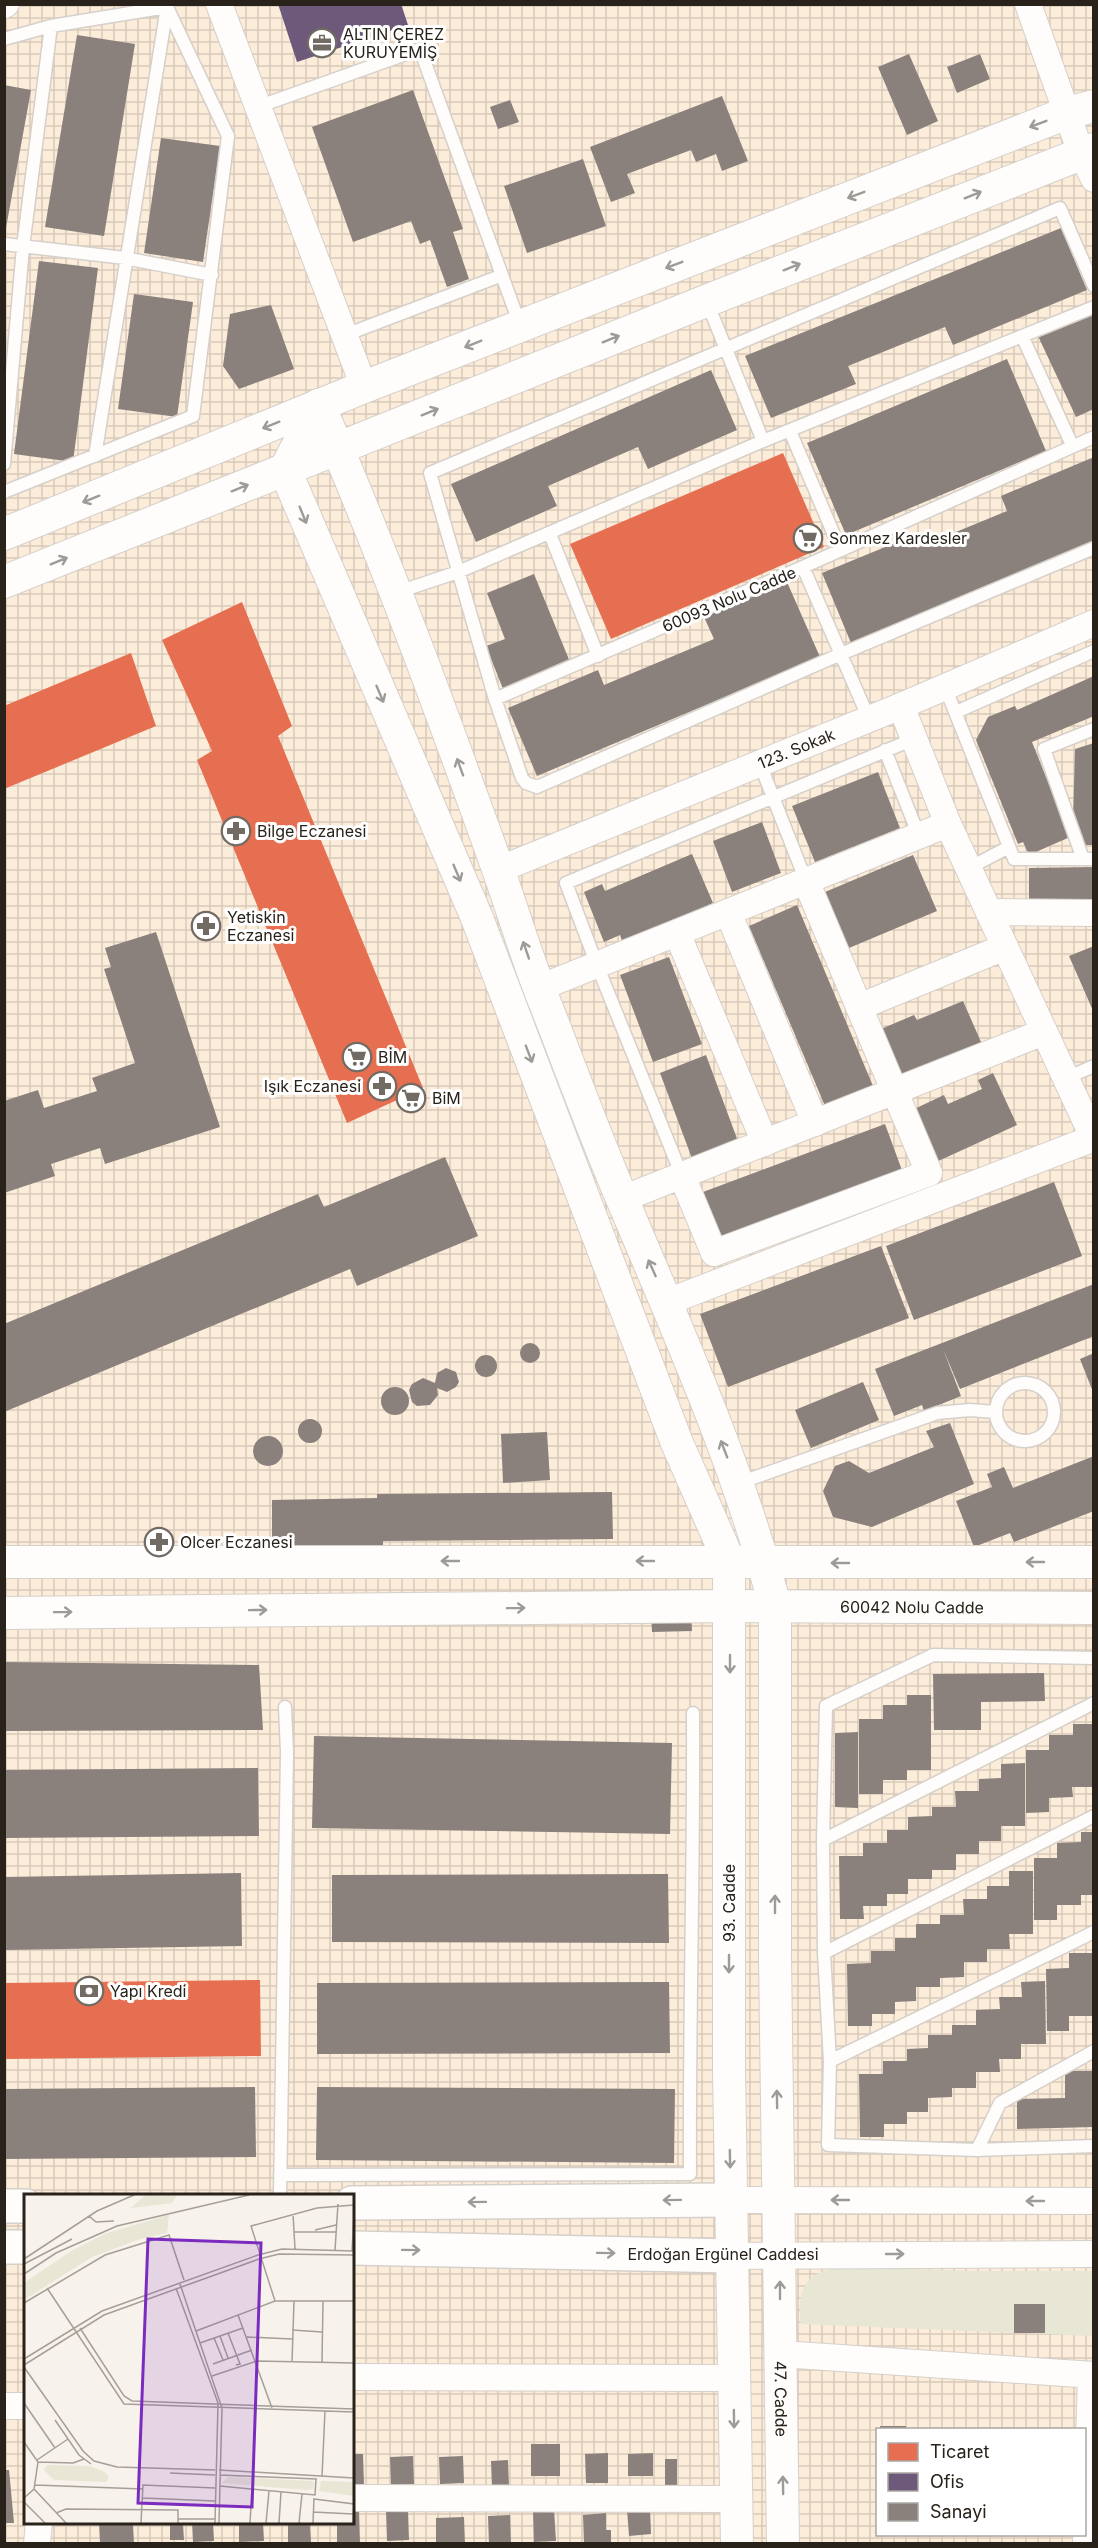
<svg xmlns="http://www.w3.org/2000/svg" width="1098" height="2548" viewBox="0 0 1098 2548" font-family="Inter,sans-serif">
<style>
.industrial{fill:url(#industrial-grid);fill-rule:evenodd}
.grass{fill:#e8e6d4}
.shops{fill:#e76f51}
.offices{fill:#6d597a}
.industry{fill:#8a817c}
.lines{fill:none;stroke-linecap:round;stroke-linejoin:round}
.service-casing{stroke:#d6d0ca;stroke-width:15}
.minor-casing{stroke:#d6d0ca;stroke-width:28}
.tertiary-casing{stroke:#d6d0ca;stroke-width:34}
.secondary-casing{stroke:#d6d0ca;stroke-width:36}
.service{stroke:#fefdfc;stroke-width:12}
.minor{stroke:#fefdfc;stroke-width:26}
.tertiary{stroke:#fefdfc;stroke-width:32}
.secondary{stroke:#fefdfc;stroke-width:33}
.oneway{stroke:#9e9a96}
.labels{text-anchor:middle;stroke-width:6;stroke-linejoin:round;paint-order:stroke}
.poi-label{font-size:16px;fill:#29221a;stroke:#fff;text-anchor:start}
.street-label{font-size:16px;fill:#29221a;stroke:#fff}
.inset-road{fill:none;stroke:#a59f98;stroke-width:1.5}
.view{fill:#7b2cbf;fill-opacity:0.15;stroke:#7b2cbf;stroke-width:3}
.inset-edge{fill:none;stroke:#29221a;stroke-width:3}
</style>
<defs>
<pattern id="industrial-grid" width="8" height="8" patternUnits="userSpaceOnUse" patternTransform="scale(1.5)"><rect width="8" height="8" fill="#fcecda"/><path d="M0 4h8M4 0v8" fill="none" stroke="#d8caba"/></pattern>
</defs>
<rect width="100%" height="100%" fill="#f8f2ec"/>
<path class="industrial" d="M5,5H1093V2543L5,2544ZM26,2196H352V2522H26ZM878,2430H1084V2534H878Z"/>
<path class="grass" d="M853,2267L972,2271H1093V2336L801,2324C798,2307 799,2281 819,2273C828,2268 842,2269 853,2267Z"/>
<path class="shops" d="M783,453L824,547L611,639L570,544Z
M242,602L292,726L278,736L423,1088L347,1123L197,760L212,751L162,640Z
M131,653L156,726L4,789V706Z
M260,1980L261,2056L4,2059V1983Z"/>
<path class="offices" d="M278,4H401L408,25L297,62Z"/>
<path class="industry" d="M77,35L135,44L104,236L45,227Z
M909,54L938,121L907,135L878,67Z
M980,54L990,79L957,93L947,67Z
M4,85L31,90L6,228H4Z
M413,90L463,229L453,232L469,279L447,287L430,240L420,244L411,221L353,242L312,127Z
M722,96L748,161L722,171L716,154L696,162L691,150L627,174L635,193L611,202L590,147Z
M510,100L519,122L498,129L490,107Z
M161,138L220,146L203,262L144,253Z
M583,159L606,226L527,253L504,186Z
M1061,228L1087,290L953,345L945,327L848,366L856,384L771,418L745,356Z
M39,261L98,268L73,462L14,454Z
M134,294L193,302L177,417L118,409Z
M271,305L294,369L239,389L223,366L230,314Z
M1091,312L1094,317V409L1076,417L1038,336Z
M1007,359L1046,451L846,535L807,443Z
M711,370L737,430L648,469L638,447L548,486L557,506L476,542L451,484Z
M1094,457V542L851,643L822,573L912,536L917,548L1007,511L1001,496Z
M534,574L570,662L503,689L486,646L505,639L487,593Z
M787,582L820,657L537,776L508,708L598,670L604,685L714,639L704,617Z
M1094,676V716L1032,742L1070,837L1029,855L1023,842L1018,844L976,740L988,717L1015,706L1017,710Z
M1094,743V845H1085L1073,822L1075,749Z
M878,772L900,828L815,862L792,806Z
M762,822L781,873L732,892L713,841Z
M692,854L713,903L622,941L620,935L604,942L584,892L602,884L605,891Z
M913,855L937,911L849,948L825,892Z
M1094,867V904L1029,905V868Z
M797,905L873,1086L825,1106L749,926Z
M156,932L220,1127L105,1164L100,1148L51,1164L55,1176L4,1193V1101L38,1090L44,1108L97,1091L92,1078L135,1063L104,969L111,967L105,948Z
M1094,946V1013L1069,956Z
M669,957L702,1044L653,1062L620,975Z
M963,1001L985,1051L906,1086L881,1029L914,1015L917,1020Z
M706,1055L739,1144L693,1161L660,1073Z
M993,1073L1017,1125L934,1163L910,1111L944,1095L948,1104L982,1089L978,1080Z
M885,1124L903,1173L722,1241L703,1192Z
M445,1157L478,1236L357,1286L350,1269L4,1412V1324L318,1194L324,1207Z
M1054,1182L1082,1256L914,1320L886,1246Z
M881,1246L909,1318L728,1387L700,1314Z
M1094,1284V1336L960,1389L943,1349L961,1396L924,1411L922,1405L894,1416L875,1369Z
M520 1353a10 10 0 1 1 20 0a10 10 0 1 1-20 0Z
M1094,1353V1392H1093L1080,1359Z
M475 1366a11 11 0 1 1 22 0a11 11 0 1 1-22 0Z
M446,1368L456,1372L459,1382L456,1387L447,1392L437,1388L438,1395L430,1405L417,1406L412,1402L409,1390L412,1384L423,1378L435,1383L437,1373Z
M863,1382L879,1420L811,1448L795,1410Z
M381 1401a14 14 0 1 1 28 0a14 14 0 1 1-28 0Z
M298 1431a12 12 0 1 1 24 0a12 12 0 1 1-24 0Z
M950,1423L974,1484L872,1527L833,1517L823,1491L835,1466L849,1461L869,1473L934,1447L926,1431Z
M547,1432L550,1480L503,1483L501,1434Z
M253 1451a15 15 0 1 1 30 0a15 15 0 1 1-30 0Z
M1094,1456V1511L1014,1542L1010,1533L974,1547L956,1501L992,1487L987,1474L1004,1467L1013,1488Z
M612,1492L613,1539L383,1541V1546L272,1548V1500L377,1498V1494Z
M691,1611L692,1631L652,1632L651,1612Z
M4,1662L259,1665L263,1730L4,1731Z
M1044,1673L1045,1701L981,1702V1730H934L933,1674Z
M907,1695H931V1770H907V1780H883V1794H859V1719H883V1705H907Z
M1073,1724H1094V1787H1072L1073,1797L1049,1798V1812L1026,1813V1750H1049V1735H1073Z
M858,1732V1808L835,1807V1733Z
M314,1736L672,1743L670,1834L312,1828Z
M1025,1763V1826H1001V1841H979V1854H956V1870H932V1879H908V1894H887V1906H863L864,1919H840L839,1856H863V1843H887V1830H908V1817L932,1816V1807H956L955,1791H979V1779L1001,1778V1764Z
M258,1768L259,1836L4,1838V1770Z
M1081,1832H1094V1895H1081V1905H1057V1920H1034V1858H1057V1843L1081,1842Z
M1009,1871H1033V1934H1009L1010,1949H987V1962H964V1977L940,1978V1987H916V2001L895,2002V2014H872V2026H848L847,1964L871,1963V1951H895V1938H916V1924H940V1915H964L963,1899H987V1886H1009Z
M241,1873L242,1946L4,1950V1877Z
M668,1874L669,1943L332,1942V1875Z
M1069,1953H1094L1093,2016H1069V2031H1047L1046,1969L1069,1968Z
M1045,1981L1046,2044H1021V2059H999L1000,2072H976V2088H952V2097L928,2098V2112H907V2124H884V2137H860L859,2074H883V2061H907V2049L928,2048V2035H952V2025H976V2010L1000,2009L999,1997H1022L1021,1982Z
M669,1982L670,2053L317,2054V1983Z
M1065,2071H1094V2127L1017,2129V2099L1065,2098Z
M255,2087L256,2157L4,2159V2089Z
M317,2087L675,2089L674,2163L316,2160Z
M1014,2304H1045V2333H1014Z
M880,2426H906V2430H880Z
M531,2444H560V2476H531Z
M608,2453V2483H586L585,2454Z
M653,2453V2476H628V2454Z
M352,2454H363L364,2484H352Z
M413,2456L414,2484L391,2485L390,2457Z
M463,2456L464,2483L440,2484L439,2457Z
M665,2459H677V2488H665Z
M508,2460L509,2487L492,2488L491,2461Z
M4,2470H9L14,2523H4Z
M650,2508L651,2534L629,2536L627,2509Z
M554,2509L556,2541L534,2542L533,2510Z
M359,2510L360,2543L337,2544V2522H352V2511Z
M386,2510H408L409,2540L387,2541Z
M606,2513V2530H611V2542L584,2543L583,2515Z
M510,2515L511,2544H489L488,2516Z
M464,2517L465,2544H436V2518Z
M99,2522L133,2524L134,2544L100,2543Z
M170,2522L183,2524L184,2540H170Z
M192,2522H213L214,2541L193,2542Z
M239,2522H263L264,2541L239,2542Z
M288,2522H310L311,2542L288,2543Z"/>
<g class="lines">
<g class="service-casing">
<path id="service" d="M4,39L51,26L167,7
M260,106L420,49L520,325
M4,244L125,258L212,275
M1094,286L1060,208L430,473L495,699L522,778L526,783L537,787L841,654L1094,548
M707,302L763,441
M345,335L500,276
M1022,336L1072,445
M790,431L840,549
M95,456L167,7
M4,464L23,247L51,26
M4,492L193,416L228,136L167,7
M550,534L598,656
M803,567L869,719
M395,593L458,572L763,441L1094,307
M945,687L1014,859H1094
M495,699L803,567L1094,437
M956,712L1094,651
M885,750L919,836
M760,764L806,881
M1083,859L1044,749L1094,729
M969,868L1009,847
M1066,1078L1094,1066
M682,1176L597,965L566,883L914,739
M996 1412a29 29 0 1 1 58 0a29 29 0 1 1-58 0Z
M739,1483L937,1413L970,1410L995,1412
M1094,1658L933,1655L826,1706L823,1840L824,1953L1094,1816
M823,1840L1094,1703
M824,1953L830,2061L1094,1932
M830,2061L828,2145L977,2150L1094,2146
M977,2150L1000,2103L1094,2051
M280,2175L690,2174C689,2020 694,1867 693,1713
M280,2196L287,1752L285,1707"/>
</g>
<g class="minor-casing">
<g id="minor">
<path d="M219,4L364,387"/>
<path d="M1028,4L1081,153L1094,179"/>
<path d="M4,5L6,4"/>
<path d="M901,706L948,824L1094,1139"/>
<path id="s1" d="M498,870L901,706L1094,623"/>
<path d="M728,912L815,1123"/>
<path d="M989,912L1094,913"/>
<path d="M677,933L765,1143"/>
<path d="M539,988L948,824"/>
<path d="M859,1007L1005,947"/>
<path d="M682,1176L714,1253L929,1173L806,881"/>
<path d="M622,1199L1044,1032"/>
<path d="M667,1302L1094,1138"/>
<path d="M731,2200L1094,2201"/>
<path d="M732,2256L1094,2254"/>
<path d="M781,2354L1094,2375"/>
<path d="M352,2377L733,2378"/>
<path d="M4,2406H26"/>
<path d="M352,2498L735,2499"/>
<path d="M37,2544L39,2522"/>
<path d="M1086,2544L1091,2375"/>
</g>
</g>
<g class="tertiary-casing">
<g id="tertiary">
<path d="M319,405L285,470L477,918L677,1443L729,1561V2071L737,2544"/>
<path id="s2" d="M319,405C385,557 442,713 498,869C514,914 527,959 545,1003C571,1069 595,1136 623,1201C679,1334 739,1467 775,1606V1956L783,2544"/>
<path d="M4,534L364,387L1067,113L1094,106"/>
<path d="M4,582L706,301L1094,149"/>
<path d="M4,1562H1094"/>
<path id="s3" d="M4,1613L730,1606L1094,1608"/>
</g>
</g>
<g class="secondary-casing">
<path id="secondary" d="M352,2203L731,2200
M4,2206H26
M4,2247H26
M352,2248L732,2256"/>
</g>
<use href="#service" class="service"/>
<use href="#minor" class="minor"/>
<use href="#tertiary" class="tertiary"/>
<use href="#secondary" class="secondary"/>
</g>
<defs><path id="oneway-shaft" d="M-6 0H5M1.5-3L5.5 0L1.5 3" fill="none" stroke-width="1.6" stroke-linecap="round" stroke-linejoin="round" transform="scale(1.5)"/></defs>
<g class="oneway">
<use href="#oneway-shaft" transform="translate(1038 124) rotate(159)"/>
<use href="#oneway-shaft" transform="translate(856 195) rotate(159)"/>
<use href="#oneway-shaft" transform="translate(973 195) rotate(-22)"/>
<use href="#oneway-shaft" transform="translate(674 265) rotate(159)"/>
<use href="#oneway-shaft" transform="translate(792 267) rotate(-22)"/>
<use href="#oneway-shaft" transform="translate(611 339) rotate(-22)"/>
<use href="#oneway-shaft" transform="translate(473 344) rotate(158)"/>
<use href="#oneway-shaft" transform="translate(430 412) rotate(-22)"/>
<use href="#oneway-shaft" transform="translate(271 425) rotate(158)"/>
<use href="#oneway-shaft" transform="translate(240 488) rotate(-22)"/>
<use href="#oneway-shaft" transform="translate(91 499) rotate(158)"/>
<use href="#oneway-shaft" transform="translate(303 515) rotate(68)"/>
<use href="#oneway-shaft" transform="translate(59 561) rotate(-22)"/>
<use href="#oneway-shaft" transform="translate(380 694) rotate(67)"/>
<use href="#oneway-shaft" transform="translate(460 767) rotate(-110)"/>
<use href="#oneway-shaft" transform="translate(457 873) rotate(67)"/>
<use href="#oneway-shaft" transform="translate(526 950) rotate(-109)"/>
<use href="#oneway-shaft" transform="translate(529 1054) rotate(69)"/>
<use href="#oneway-shaft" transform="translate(652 1268) rotate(-114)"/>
<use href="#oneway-shaft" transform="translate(724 1449) rotate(-111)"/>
<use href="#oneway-shaft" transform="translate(450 1561) rotate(180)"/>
<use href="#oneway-shaft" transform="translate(645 1561) rotate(180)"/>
<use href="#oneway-shaft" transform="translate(1035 1562) rotate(180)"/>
<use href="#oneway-shaft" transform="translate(840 1563) rotate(180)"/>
<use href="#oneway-shaft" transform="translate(516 1608) rotate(-1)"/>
<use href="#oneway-shaft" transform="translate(258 1610) rotate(-1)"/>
<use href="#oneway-shaft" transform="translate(63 1612) rotate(-1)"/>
<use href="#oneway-shaft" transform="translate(730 1664) rotate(90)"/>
<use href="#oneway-shaft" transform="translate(775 1904) rotate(-90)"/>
<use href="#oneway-shaft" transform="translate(729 1964) rotate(90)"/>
<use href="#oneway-shaft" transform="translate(777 2099) rotate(-91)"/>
<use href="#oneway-shaft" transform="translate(730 2159) rotate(89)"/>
<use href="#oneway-shaft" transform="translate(672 2200) rotate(179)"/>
<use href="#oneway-shaft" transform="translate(840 2200) rotate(-180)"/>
<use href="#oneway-shaft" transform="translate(1035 2201) rotate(-180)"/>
<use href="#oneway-shaft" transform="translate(477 2202) rotate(179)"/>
<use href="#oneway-shaft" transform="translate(411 2250) rotate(1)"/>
<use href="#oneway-shaft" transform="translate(606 2253) rotate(1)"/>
<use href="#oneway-shaft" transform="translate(895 2254)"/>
<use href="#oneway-shaft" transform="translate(780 2290) rotate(-90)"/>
<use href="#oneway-shaft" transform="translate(734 2419) rotate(89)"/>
<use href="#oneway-shaft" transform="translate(783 2485) rotate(-91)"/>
</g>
<defs>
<g id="office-ring" transform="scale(1.5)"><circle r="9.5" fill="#fff" stroke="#716b64" stroke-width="1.5"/><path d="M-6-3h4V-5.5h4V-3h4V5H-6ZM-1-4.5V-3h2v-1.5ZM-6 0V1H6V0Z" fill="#716b64"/></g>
<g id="supermarket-ring" transform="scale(1.5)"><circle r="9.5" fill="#fff" stroke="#716b64" stroke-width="1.5"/><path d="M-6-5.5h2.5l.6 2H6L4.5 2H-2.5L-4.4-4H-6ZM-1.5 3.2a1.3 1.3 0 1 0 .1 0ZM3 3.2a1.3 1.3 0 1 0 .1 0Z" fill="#716b64"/></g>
<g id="pharmacy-ring" transform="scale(1.5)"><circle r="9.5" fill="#fff" stroke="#716b64" stroke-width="1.5"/><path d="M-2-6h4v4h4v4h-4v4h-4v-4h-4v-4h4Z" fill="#716b64"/></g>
<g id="bank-ring" transform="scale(1.5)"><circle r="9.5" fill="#fff" stroke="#716b64" stroke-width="1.5"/><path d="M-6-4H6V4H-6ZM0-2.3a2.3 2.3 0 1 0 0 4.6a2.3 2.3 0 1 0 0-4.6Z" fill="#716b64"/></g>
</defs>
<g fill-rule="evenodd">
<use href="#office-ring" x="322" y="43"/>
<use href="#supermarket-ring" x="808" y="538"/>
<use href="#pharmacy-ring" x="236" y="831"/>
<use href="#pharmacy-ring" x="206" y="926"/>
<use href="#supermarket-ring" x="357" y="1057"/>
<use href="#pharmacy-ring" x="382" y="1086"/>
<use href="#supermarket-ring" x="411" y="1098"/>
<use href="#pharmacy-ring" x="159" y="1542"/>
<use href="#bank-ring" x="89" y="1991"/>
</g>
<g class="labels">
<g class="poi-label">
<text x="343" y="40">ALTIN ÇEREZ<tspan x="343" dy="18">KURUYEMİŞ</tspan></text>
<text x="829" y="544">Sonmez Kardesler</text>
<text x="257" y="837">Bilge Eczanesi</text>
<text x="227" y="923">Yetiskin<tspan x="227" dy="18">Eczanesi</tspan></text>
<text x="378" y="1063">BİM</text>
<text x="361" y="1092" text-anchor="end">Işık Eczanesi</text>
<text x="432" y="1104">BiM</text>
<text x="180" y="1548">Olcer Eczanesi</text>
<text x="110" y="1997">Yapı Kredi</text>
</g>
<g class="street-label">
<text transform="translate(729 599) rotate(-23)" y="6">60093 Nolu Cadde</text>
<text dy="6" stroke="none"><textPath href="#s1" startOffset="322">123. Sokak</textPath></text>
<text dy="6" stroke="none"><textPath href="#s3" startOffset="908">60042 Nolu Cadde</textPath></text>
<text transform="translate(729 1903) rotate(-90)" y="6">93. Cadde</text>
<text x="723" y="2260">Erdoğan Ergünel Caddesi</text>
<text dy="6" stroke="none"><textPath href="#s2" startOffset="2078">47. Cadde</textPath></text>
</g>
</g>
<g transform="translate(24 2194)">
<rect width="330" height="330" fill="#f8f2ec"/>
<path d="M204,283L288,287L290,288L289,295L283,296L198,289ZM297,287L330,288V302L295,297Z" fill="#e8e6d4"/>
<path d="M121,1H153L148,9L107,14Z" fill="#e8e6d4"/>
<path d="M145,21L143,39L116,45L68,63L0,106V89L47,57L83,39ZM23,271L66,272L81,278L85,283L82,288L30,286L20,276Z" fill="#e8e6d4"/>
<path class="inset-road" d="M269,20L271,55M65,22L72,28L90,27M291,36L312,31M270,38H312M311,56L314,10M328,57L330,20M0,65L73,17L110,1M0,70L48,45M0,80L32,59L93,32L225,1M156,90L198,214L195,329M23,94L100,210L330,218M152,94L194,209L191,329M251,107L227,32L293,14L330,11M0,109L81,61L145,41L160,86M214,121L248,214M56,134L100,202L108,207L330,215M268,136L298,138M172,137L251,107H330M204,139L216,170L212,171M196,142L204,164M223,143L268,145M190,144L199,166M176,149L219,134M0,165L78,117L234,61L258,55L330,57M268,168L270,107M298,168L299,107M189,170L228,156M0,171L80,121L235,65L255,60L330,61M0,173L59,257L70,267L93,273L191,276M188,182L233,167L330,169M0,209L31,254M31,226L55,261L67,270M0,248L14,268L10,295L0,304M13,266L44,245M14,268L49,269L60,265M195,276L330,284M146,279L191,281M196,281L293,285M298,282L301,217M11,291L119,295M196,292L291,301L292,285M10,295L42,329M119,304L191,307M290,305L330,310L329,329M0,308L21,329M289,318L329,320M32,319L42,315L154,316V329M154,325H191M117,329L119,291L191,294M226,329L228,295M242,329L245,297M255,329L257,298M275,329L278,300M289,329L290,304"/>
<path class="view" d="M124,45L237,49L228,313L114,309Z"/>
<rect width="330" height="330" class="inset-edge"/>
</g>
<rect width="1098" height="2548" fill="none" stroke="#29221a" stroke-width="12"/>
<rect x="876" y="2428" width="210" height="108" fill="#ffffff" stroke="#a9a7a3" stroke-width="1.5"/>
<rect x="888" y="2443" width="30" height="18" fill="#e76f51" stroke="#a9a7a3" stroke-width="1.5"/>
<text x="930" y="2458" font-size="18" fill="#29221a">Ticaret</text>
<rect x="888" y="2473" width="30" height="18" fill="#6d597a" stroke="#a9a7a3" stroke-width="1.5"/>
<text x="930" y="2488" font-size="18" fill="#29221a">Ofis</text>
<rect x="888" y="2503" width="30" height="18" fill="#8a817c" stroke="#a9a7a3" stroke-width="1.5"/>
<text x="930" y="2518" font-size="18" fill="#29221a">Sanayi</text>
</svg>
